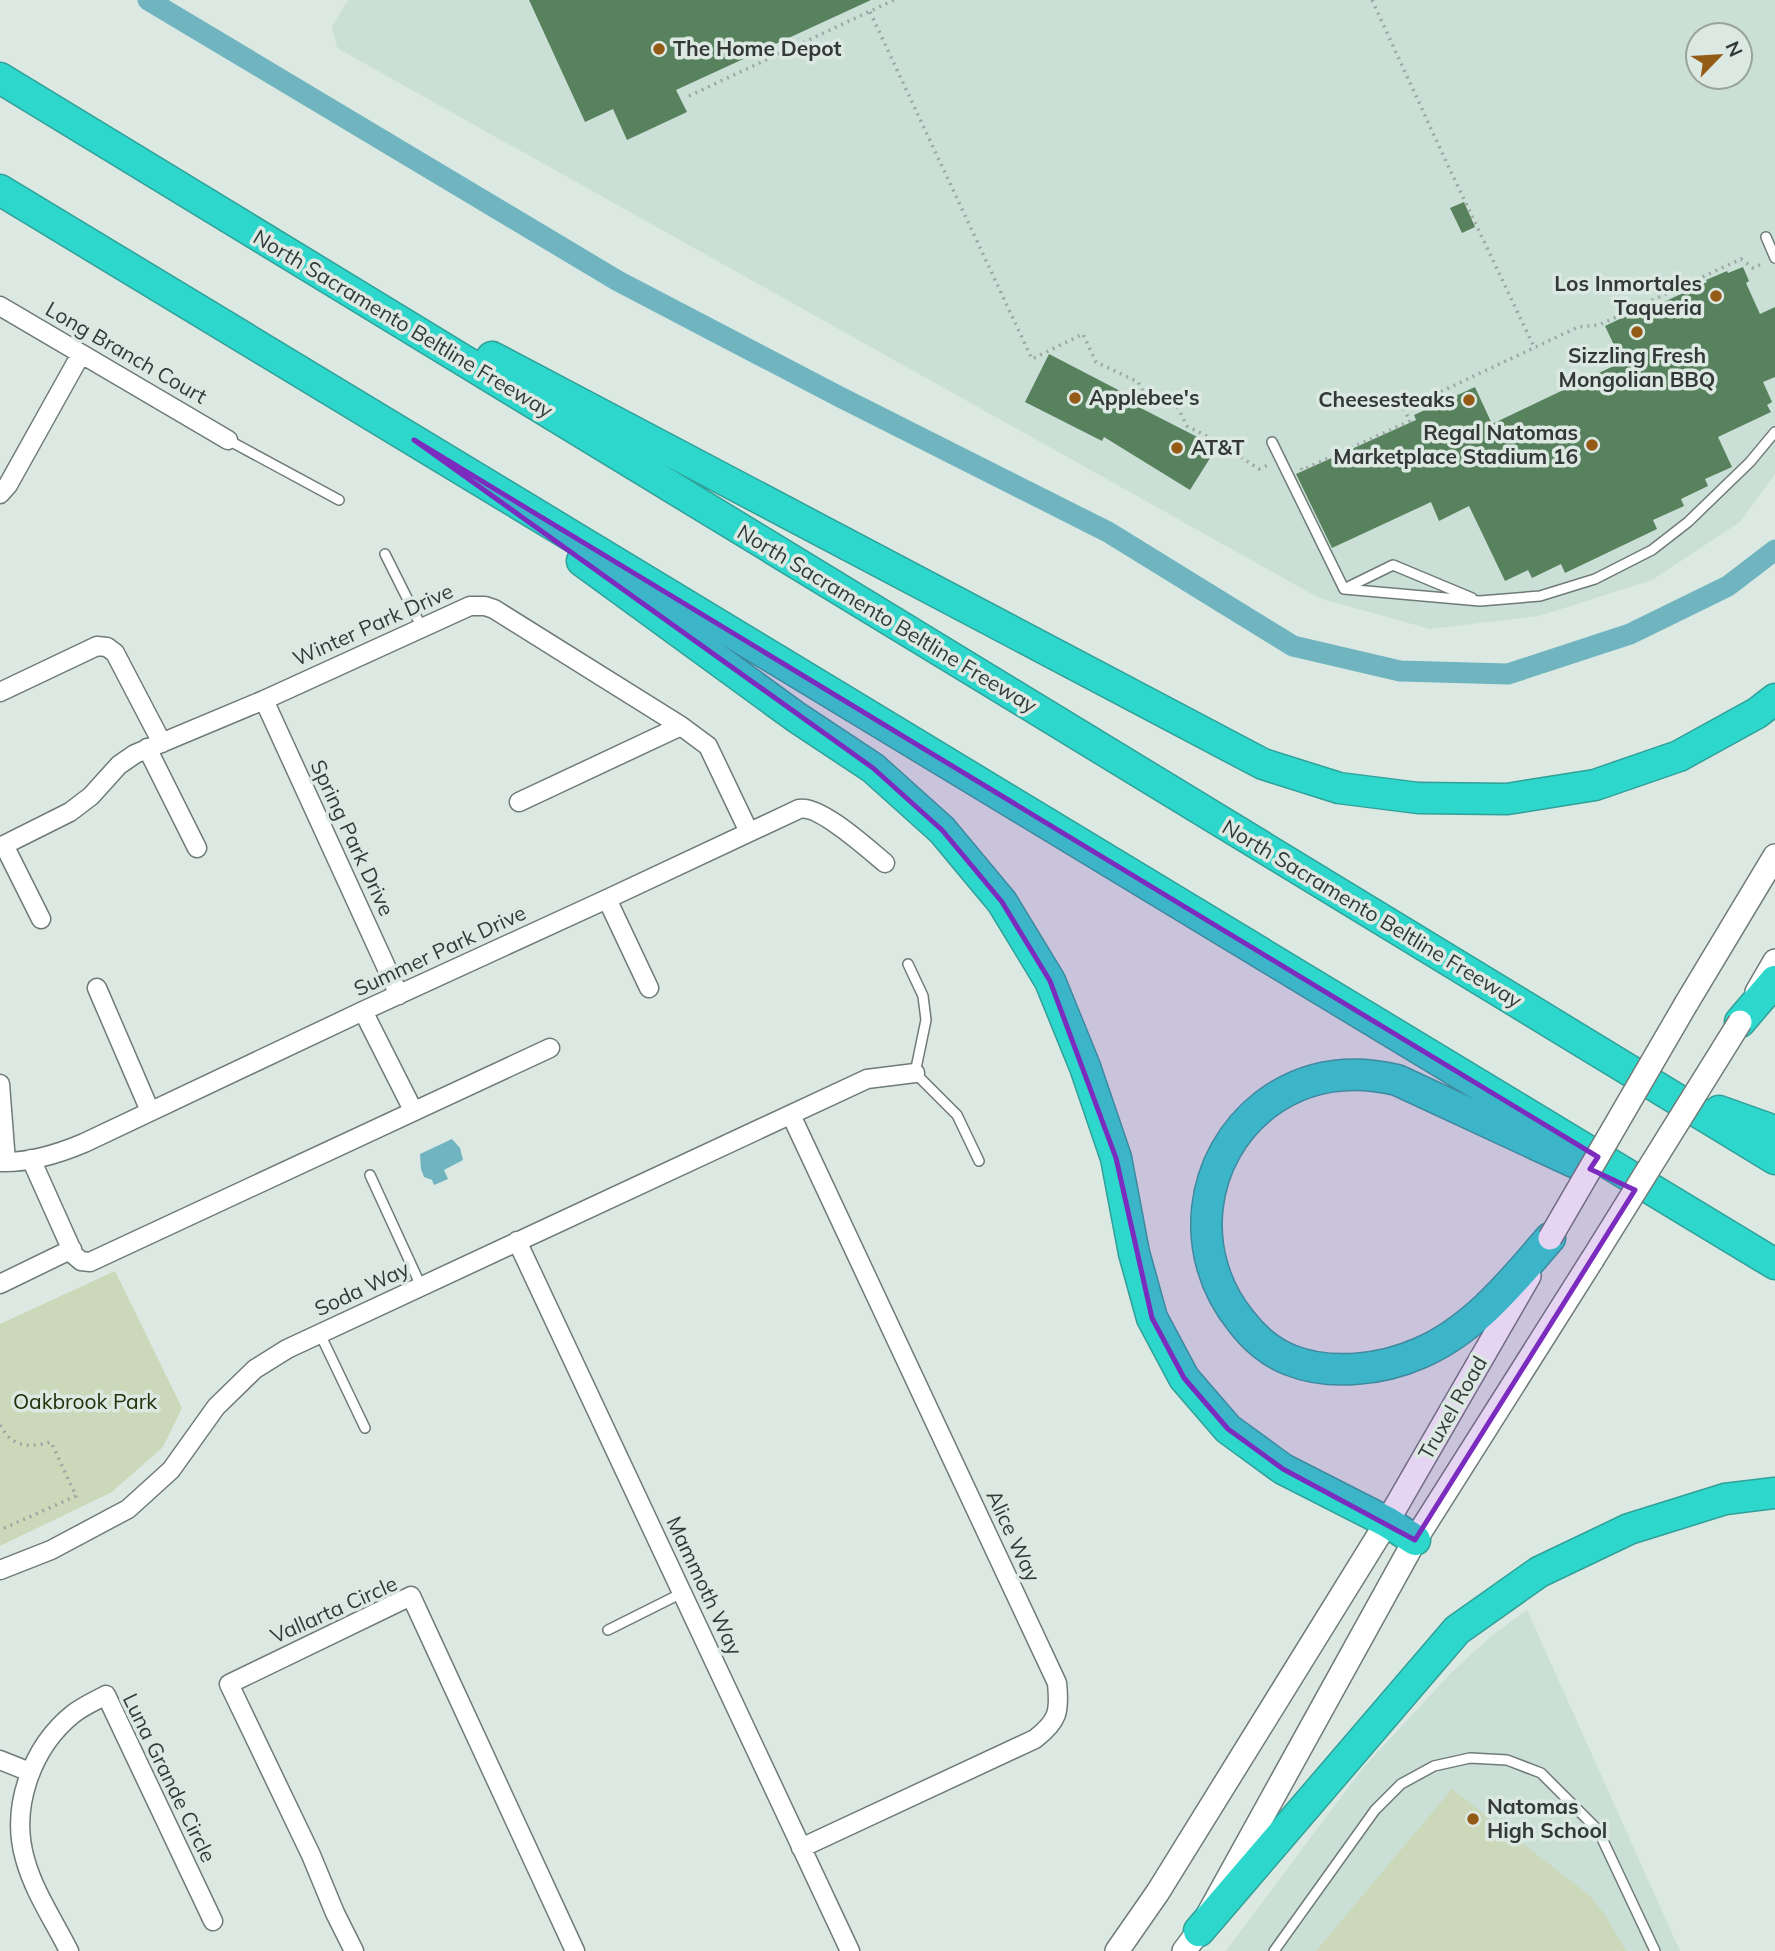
<svg xmlns="http://www.w3.org/2000/svg" width="1775" height="1951" viewBox="0 0 1775 1951" font-family="Mulish,sans-serif">
<style>
.built{fill:#cadfd6;fill-rule:evenodd}
.green{fill:#cbd8b9}
.water{fill:#6fb4bf}
.lines{fill:none;stroke-linecap:round;stroke-linejoin:round}
.canal{stroke:#6fb4bf;stroke-width:21}
.building{fill:#58815d}
.service-casing{stroke:#6f7b76;stroke-width:12}
.minor-casing{stroke:#6f7b76;stroke-width:21}
.secondary-casing{stroke:#6f7b76;stroke-width:26}
.motorway-casing{stroke:#30a098;stroke-width:33}
.path{stroke:#9da7a3;stroke-width:3.5;stroke-dasharray:2 5;stroke-linecap:butt}
.service{stroke:#fff;stroke-width:9}
.minor{stroke:#fff;stroke-width:18}
.secondary{stroke:#fff;stroke-width:23}
.motorway{stroke:#2ed7cc;stroke-width:30}
.secondary-bridge-casing{stroke:#6f7b76;stroke-width:26;stroke-linecap:butt}
.secondary-bridge{stroke:#fff;stroke-width:23}
.marked{fill:#7b2cbf;fill-opacity:0.2;stroke:#7b2cbf;stroke-width:5;stroke-linejoin:round}
.poi-dot{fill:#945b16;stroke:#dce9e3;stroke-width:2.5}
.labels{text-anchor:middle;stroke-width:7;stroke-linejoin:round;paint-order:stroke}
.poi-label{font-size:21px;font-weight:bold;fill:#343937;stroke:#dce9e3;text-anchor:start}
.street-label{font-size:21px;fill:#343937;stroke:#dce9e3}
.park-label{font-size:21px;fill:#23310b;stroke:#dce9e3}
</style>
<rect width="100%" height="100%" fill="#dce9e3"/>
<path class="built" d="M348,0H1775V474L1740,522L1652,580L1539,616L1430,629L1319,598L337,48L332,26ZM1698,35H1740V77H1698Z
M1527,1610L1680,1951H1226L1362,1769L1451,1673L1490,1637Z"/>
<path class="green" d="M115,1271L182,1408L163,1447L112,1492L0,1546V1324Z
M1452,1789L1588,1894L1605,1915L1626,1951H1316Z"/>
<path class="water" d="M452,1139L460,1148L463,1160L444,1170L448,1179L434,1185L432,1180L424,1177L421,1169L420,1154Z"/>
<g class="lines">
<path class="canal" d="M148,0L618,281L840,397L1108,532L1293,646L1400,671L1508,674L1630,634L1728,586L1775,550"/>
</g>
<path class="building" d="M529,0H871L676,90L687,112L627,140L613,109L585,122Z
M1464,202L1475,227L1462,233L1450,208Z
M1743,267L1749,281L1746,283L1760,314L1775,307V377L1763,382L1772,402L1767,405L1771,412L1718,437L1732,467L1705,479L1708,486L1681,499L1684,506L1653,520L1657,529L1565,573L1561,564L1532,578L1528,570L1505,581L1469,506L1439,521L1431,502L1332,548L1296,474L1416,420L1414,415L1475,387L1492,424L1622,362L1605,326L1626,316L1627,319L1707,282L1706,280L1727,271L1728,273Z
M1049,354L1126,394L1123,399L1217,447L1190,490L1104,437L1102,441L1025,402Z"/>
<g class="lines">
<g class="service-casing">
<path id="service" d="M1766,237L1775,258
M228,440L339,500
M1272,442L1344,589L1480,601L1540,596L1595,579L1652,550L1688,522L1750,462L1775,432
M385,554L422,628
M1344,589L1393,565L1472,598
M908,964L923,996L926,1020L915,1073L957,1115L979,1161
M370,1175L421,1286
M320,1334L365,1428
M608,1630L682,1593
M1274,1951L1375,1810L1401,1784L1434,1766L1470,1758L1507,1760L1541,1773L1598,1830L1655,1951"/>
</g>
<g class="minor-casing">
<path id="minor" d="M0,306L228,440
M0,494L8,485L81,354
M0,692L97,646L107,647L115,653L162,743
M264,700L399,995
M681,726L708,746L749,832
M147,748L197,848
M4,845L41,919
M0,847L70,812L91,796L119,765L135,754L264,700L470,606H485L494,609L681,726L519,802
M607,899L649,988
M97,988L150,1111
M363,1011L413,1110
M0,1084L6,1162
M791,1115L1057,1683C1060,1712 1058,1721 1035,1739L801,1848
M31,1159L74,1255L81,1261L90,1262L550,1048
M0,1162C29,1163 58,1154 84,1143L363,1011L607,899L799,809C819,804 868,849 885,863
M517,1241L850,1951
M0,1284L72,1249
M0,1570L51,1550L128,1509L171,1470L216,1407L255,1369L287,1349L867,1079L915,1073
M0,1760L30,1772
M69,1951C54,1921 34,1892 25,1859C10,1807 32,1747 73,1714C83,1706 95,1701 106,1695L213,1921
M354,1951L335,1913L311,1855L229,1684L411,1596L575,1951"/>
</g>
<g class="secondary-casing">
<path id="secondary" d="M1757,992L1775,961
M1686,1004L1775,856
M1117,1951L1158,1892L1387,1522L1529,1276
M1184,1951L1199,1931L1415,1540L1592,1260"/>
</g>
<g class="motorway-casing">
<path id="motorway" d="M0,78L1775,1159
M0,190L1775,1264
M492,357L1263,764L1339,788L1418,798L1507,799L1595,785L1679,756L1757,713L1775,699
M582,561L796,717L873,768L942,830L1002,902L1050,981L1085,1067L1116,1158L1134,1253L1152,1318L1184,1378L1228,1429L1283,1469L1387,1522L1415,1540
M1740,1022L1775,981
M1719,1111L1775,1131
M1550,1238C1513,1281 1474,1330 1420,1353C1382,1370 1330,1376 1290,1360C1271,1353 1253,1337 1241,1321C1187,1255 1197,1157 1266,1104C1305,1075 1350,1069 1397,1080L1578,1164
M1199,1931L1457,1630L1539,1572L1629,1529L1725,1499L1775,1493"/>
</g>
<path class="path" d="M1372,0L1444,157L1535,349
M870,12L1032,359L1083,334L1096,362L1138,382L1150,404L1174,400L1187,426L1218,442L1259,469L1268,465
M689,96L894,0
M1301,468L1302,470L1410,421L1404,409L1578,327L1599,325L1741,259L1753,268L1762,264
M0,1425C13,1448 28,1448 51,1442L76,1496L0,1530"/>
<use href="#service" class="service"/>
<use href="#minor" class="minor"/>
<use href="#secondary" class="secondary"/>
<use href="#motorway" class="motorway"/>
<g class="secondary-bridge-casing">
<path id="secondary-bridge" d="M1550,1238L1686,1004
M1592,1260L1740,1022"/>
</g>
<use href="#secondary-bridge" class="secondary-bridge"/>
</g>
<path class="marked" d="M414,440L1598,1157L1590,1169L1635,1190L1415,1540L1283,1469L1228,1429L1184,1378L1152,1318L1116,1158L1050,981L1002,902L942,830L873,768Z"/>
<g class="poi-dot">
<circle cx="659" cy="49" r="7"/>
<circle cx="1716" cy="296" r="7"/>
<circle cx="1637" cy="332" r="7"/>
<circle cx="1075" cy="398" r="7"/>
<circle cx="1469" cy="400" r="7"/>
<circle cx="1592" cy="445" r="7"/>
<circle cx="1177" cy="448" r="7"/>
<circle cx="1473" cy="1819" r="7"/>
</g>
<g class="labels">
<g class="poi-label">
<text x="673" y="56">The Home Depot</text>
<text x="1702" y="291" text-anchor="end">Los Inmortales<tspan x="1702" dy="24">Taqueria</tspan></text>
<text x="1637" y="363" text-anchor="middle">Sizzling Fresh<tspan x="1637" dy="24">Mongolian BBQ</tspan></text>
<text x="1089" y="405">Applebee's</text>
<text x="1455" y="407" text-anchor="end">Cheesesteaks</text>
<text x="1578" y="440" text-anchor="end">Regal Natomas<tspan x="1578" dy="24">Marketplace Stadium 16</tspan></text>
<text x="1191" y="455">AT&amp;T</text>
<text x="1487" y="1814">Natomas<tspan x="1487" dy="24">High School</tspan></text>
</g>
<g class="street-label">
<text transform="translate(403 324) rotate(31)" y="7">North Sacramento Beltline Freeway</text>
<text transform="translate(126 353) rotate(30)" y="7">Long Branch Court</text>
<text transform="translate(887 619) rotate(31)" y="7">North Sacramento Beltline Freeway</text>
<text transform="translate(373 625) rotate(-24)" y="7">Winter Park Drive</text>
<text transform="translate(352 838) rotate(65)" y="7">Spring Park Drive</text>
<text transform="translate(1372 914) rotate(31)" y="7">North Sacramento Beltline Freeway</text>
<text transform="translate(440 951) rotate(-25)" y="7">Summer Park Drive</text>
<text transform="translate(362 1289) rotate(-25)" y="7">Soda Way</text>
<text transform="translate(1453 1408) rotate(-60)" y="7">Truxel Road</text>
<text transform="translate(1013 1536) rotate(65)" y="7">Alice Way</text>
<text transform="translate(704 1586) rotate(65)" y="7">Mammoth Way</text>
<text transform="translate(334 1610) rotate(-24)" y="7">Vallarta Circle</text>
<text transform="translate(169 1778) rotate(64)" y="7">Luna Grande Circle</text>
</g>
<g class="park-label">
<text x="85" y="1409">Oakbrook Park</text>
</g>
</g>
<g transform="translate(1719 56) rotate(65)"><circle r="33" fill="#dce9e3" stroke="#99a39e" stroke-width="2"/>
<path d="M0-5L12 26L0 18L-12 26Z" fill="#945b16"/>
<text y="-10" font-size="19" font-weight="bold" text-anchor="middle" fill="#343937">N</text>
</g>
</svg>
